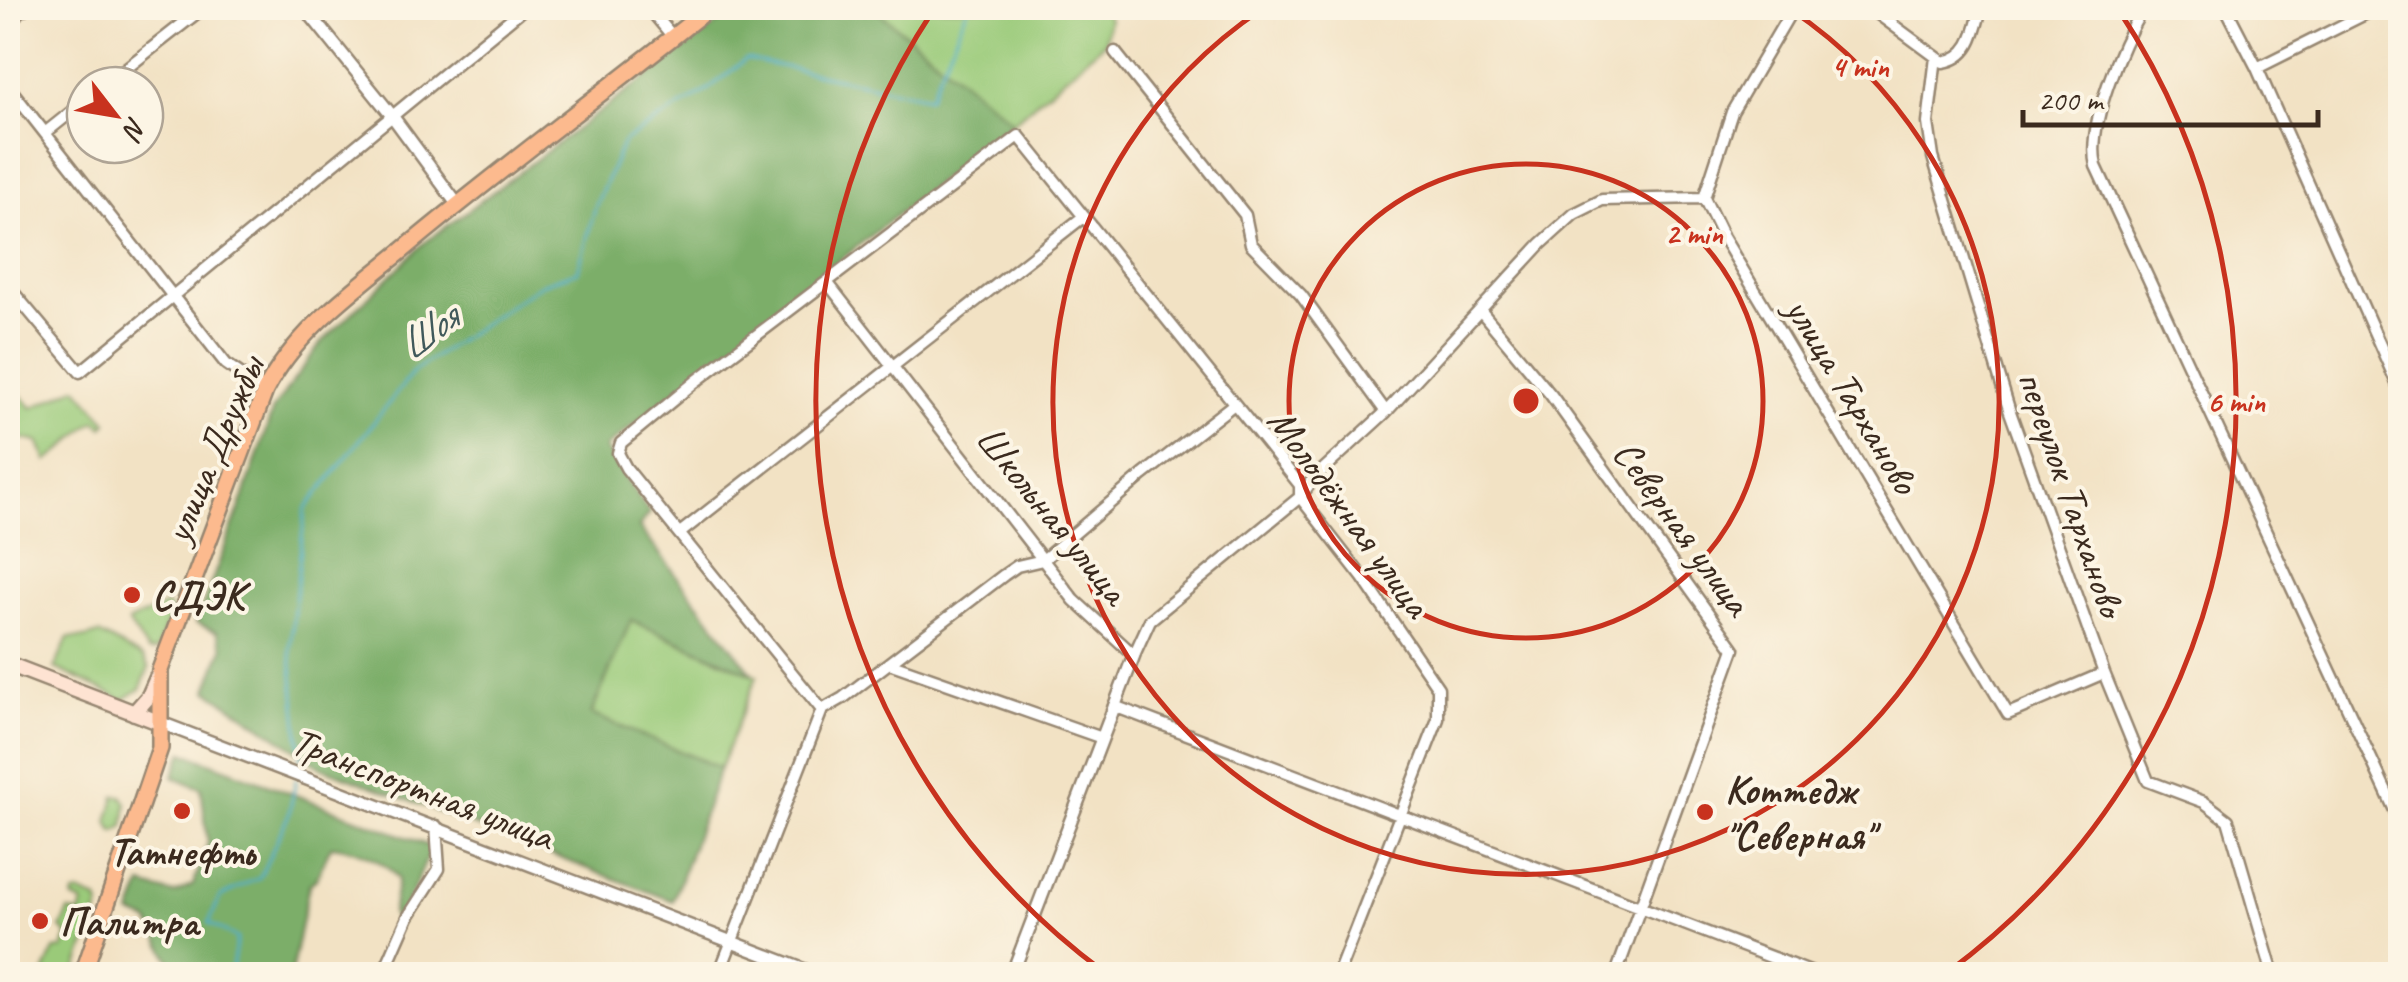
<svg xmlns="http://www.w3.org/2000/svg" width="2408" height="982" viewBox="0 0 2408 982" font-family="Caveat,sans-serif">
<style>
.green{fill:#9aca79;stroke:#6a7a4c;stroke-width:2.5}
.forest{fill:#7bae69;stroke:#5b6c44;stroke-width:2.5}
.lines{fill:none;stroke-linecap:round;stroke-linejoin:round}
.stream{stroke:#4dafcc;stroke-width:2.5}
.minor-casing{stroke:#968671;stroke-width:15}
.tertiary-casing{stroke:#968671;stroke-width:16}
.secondary-casing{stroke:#968671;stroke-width:19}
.primary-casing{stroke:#968671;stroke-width:20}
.minor{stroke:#fff;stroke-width:10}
.tertiary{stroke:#fff;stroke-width:11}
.secondary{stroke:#fee3d2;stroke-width:14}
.primary{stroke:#fcba8e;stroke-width:15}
.ring{fill:none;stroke:#c8321e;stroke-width:5}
.poi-dot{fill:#c8321e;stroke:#fcf5e5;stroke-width:4}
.labels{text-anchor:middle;stroke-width:8;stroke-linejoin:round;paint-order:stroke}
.street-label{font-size:40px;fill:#3b2a1e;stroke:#fcf5e5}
.poi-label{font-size:40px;font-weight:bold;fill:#3b2a1e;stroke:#fcf5e5;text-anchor:start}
.water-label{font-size:42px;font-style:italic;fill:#41595b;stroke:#fcf5e5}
.centre{fill:#c8321e;stroke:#fcf5e5;stroke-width:5}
.ring-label{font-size:30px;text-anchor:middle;font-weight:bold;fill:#c8321e;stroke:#fcf5e5;stroke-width:8;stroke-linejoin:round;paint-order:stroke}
</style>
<rect width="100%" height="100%" fill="#fcf5e5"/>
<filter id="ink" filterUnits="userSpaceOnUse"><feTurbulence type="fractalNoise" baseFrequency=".01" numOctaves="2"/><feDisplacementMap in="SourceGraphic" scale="20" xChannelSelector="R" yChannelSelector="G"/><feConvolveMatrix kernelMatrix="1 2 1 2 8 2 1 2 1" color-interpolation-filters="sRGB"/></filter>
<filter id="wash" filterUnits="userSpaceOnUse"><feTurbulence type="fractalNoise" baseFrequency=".0048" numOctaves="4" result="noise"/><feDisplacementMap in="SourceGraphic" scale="40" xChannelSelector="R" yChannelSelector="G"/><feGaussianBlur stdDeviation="2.25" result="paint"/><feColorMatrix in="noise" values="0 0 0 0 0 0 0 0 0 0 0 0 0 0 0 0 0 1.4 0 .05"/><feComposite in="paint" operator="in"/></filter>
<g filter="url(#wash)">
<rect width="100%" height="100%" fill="#f2e2c4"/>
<path class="green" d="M874,8H1101L1109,18L1105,42L1013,122Z
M8,380L32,408L77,387L107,422L103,427L96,421C77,431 66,451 47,461L38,442L8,435Z
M167,605L172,612L156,651H148L128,622Z
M630,620L757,676L720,768L591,715Z
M99,634L143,658L149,668L140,689L123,700L55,668L68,638H85Z
M115,796H122L127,803L124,826L114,832L108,822Z
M80,893L98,900L100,906L75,974H44L54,950L63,949L68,935L61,928L69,911L80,914L83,903L73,899L74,894Z"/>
<path class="forest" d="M739,8H874L1013,122L605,448L650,513L639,527L753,674L631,620L591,714L720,768L673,901L323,768L207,690L223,648L217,632L196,623L242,502L273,409L320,344L423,244Z
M183,752L432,847L400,920L394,919L392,913L398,879C385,860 354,848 331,846L316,879L309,885L291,974H177L149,921L131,914L142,885L174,894L193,885L208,843L201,788L173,777Z"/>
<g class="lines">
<path class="stream" d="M297,772L301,755L290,648L305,510L414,371L541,284L578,271L596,205L623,142L706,91L746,59L929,97L968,8
M231,974L237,938L209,923L220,897L260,877L289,814L296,780"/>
</g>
</g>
<g filter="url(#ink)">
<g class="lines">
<g class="minor-casing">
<path id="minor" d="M649,8L673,37
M1554,8H1574
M1793,8L1732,112L1704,198L1723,237L2008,714L2104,673
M1870,8L1943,62C1971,58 1975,32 1981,8
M2143,8C2122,43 2086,126 2096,166L2400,821
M2226,8L2257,68L2400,390
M8,21L25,8
M1115,52L1245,215L1251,244L1301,295L1386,412
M1936,57L1928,123L1933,157L2009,409L2104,673L2148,781L2204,802L2228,820L2273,974
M2257,68L2377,8
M105,85L203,8
M8,86L226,364L265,391
M45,133L85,101
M827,282L1074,600L1134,655L1150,620L1300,497L1314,478L1386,412L1541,244L1574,214L1602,200L1704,198
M8,286L80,372L524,8
M1480,310L1551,395L1734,649L1616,974
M680,533L1083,217
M889,663L1102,738
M1114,706L1815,974
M822,710L626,468L618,453L621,443L695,382L1019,136L1300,485V497L1363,578L1438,688V719L1338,974
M822,710L843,698L1004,575L1017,566L1043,560L1143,475L1234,404
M383,974L408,917L439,869L436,826
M719,974L822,710"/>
</g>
<g class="tertiary-casing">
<path id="tertiary" d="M305,8L393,117L457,204
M161,723L815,974
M1012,974L1134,655"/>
</g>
<g class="secondary-casing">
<path id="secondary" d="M8,664L161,723
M134,713L149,696L160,671"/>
</g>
<g class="primary-casing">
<path id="primary" d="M83,974L160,748V670L265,391C296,331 352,292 403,250C503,166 608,90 709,8"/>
</g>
<use href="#minor" class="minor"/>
<use href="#tertiary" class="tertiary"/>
<use href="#secondary" class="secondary"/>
<use href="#primary" class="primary"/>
</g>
</g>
<g class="ring">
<circle cx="1526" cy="401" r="237"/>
<path d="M1790 9A473 473 0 1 1 1262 9"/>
<path d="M1104 972A710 710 0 0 1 934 9M2118 9A710 710 0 0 1 1948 972"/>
</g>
<g class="poi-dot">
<circle cx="132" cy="595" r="10"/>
<circle cx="182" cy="811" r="10"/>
<circle cx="1705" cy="812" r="10"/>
<circle cx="40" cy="921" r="10"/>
</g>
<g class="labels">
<g class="street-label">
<text transform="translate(1853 395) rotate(59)" y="14">улица Тарханово</text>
<text transform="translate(213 449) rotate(-67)" y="14">улица Дружбы</text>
<text transform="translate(2072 493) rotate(71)" y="14">переулок Тарханово</text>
<text transform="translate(1350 512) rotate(54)" y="14">Молодёжная улица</text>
<text transform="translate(1053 514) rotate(51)" y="14">Школьная улица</text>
<text transform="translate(1683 527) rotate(54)" y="14">Северная улица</text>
<text transform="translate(423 788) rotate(21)" y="14">Транспортная улица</text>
</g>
<g class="poi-label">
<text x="152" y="609">СДЭК</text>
<text x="1725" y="803">Коттедж<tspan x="1725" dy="46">"Северная"</tspan></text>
<text x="182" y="865" text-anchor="middle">Татнефть</text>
<text x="60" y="935">Палитра</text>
</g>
<g class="water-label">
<text transform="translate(427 331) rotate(-37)" y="15">Шоя</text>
</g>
</g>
<circle cx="1526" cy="401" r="15" class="centre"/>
<g class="ring-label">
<text x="1860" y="77">4 min</text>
<text x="1694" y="244">2 min</text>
<text x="2236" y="412">6 min</text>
</g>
<rect width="2408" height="982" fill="none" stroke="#fcf5e5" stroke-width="40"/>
<g transform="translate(115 115) rotate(121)"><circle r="48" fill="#fcf5e5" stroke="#afa495" stroke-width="2.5"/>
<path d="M0-8L18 38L0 25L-18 38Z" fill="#c8321e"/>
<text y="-15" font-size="28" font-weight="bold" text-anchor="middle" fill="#3b2a1e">N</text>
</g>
<path d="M2023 110v15h295v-15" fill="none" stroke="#3b2a1e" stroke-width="5"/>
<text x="2038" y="110" font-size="30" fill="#3b2a1e" stroke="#fcf5e5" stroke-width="8" paint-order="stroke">200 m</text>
</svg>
